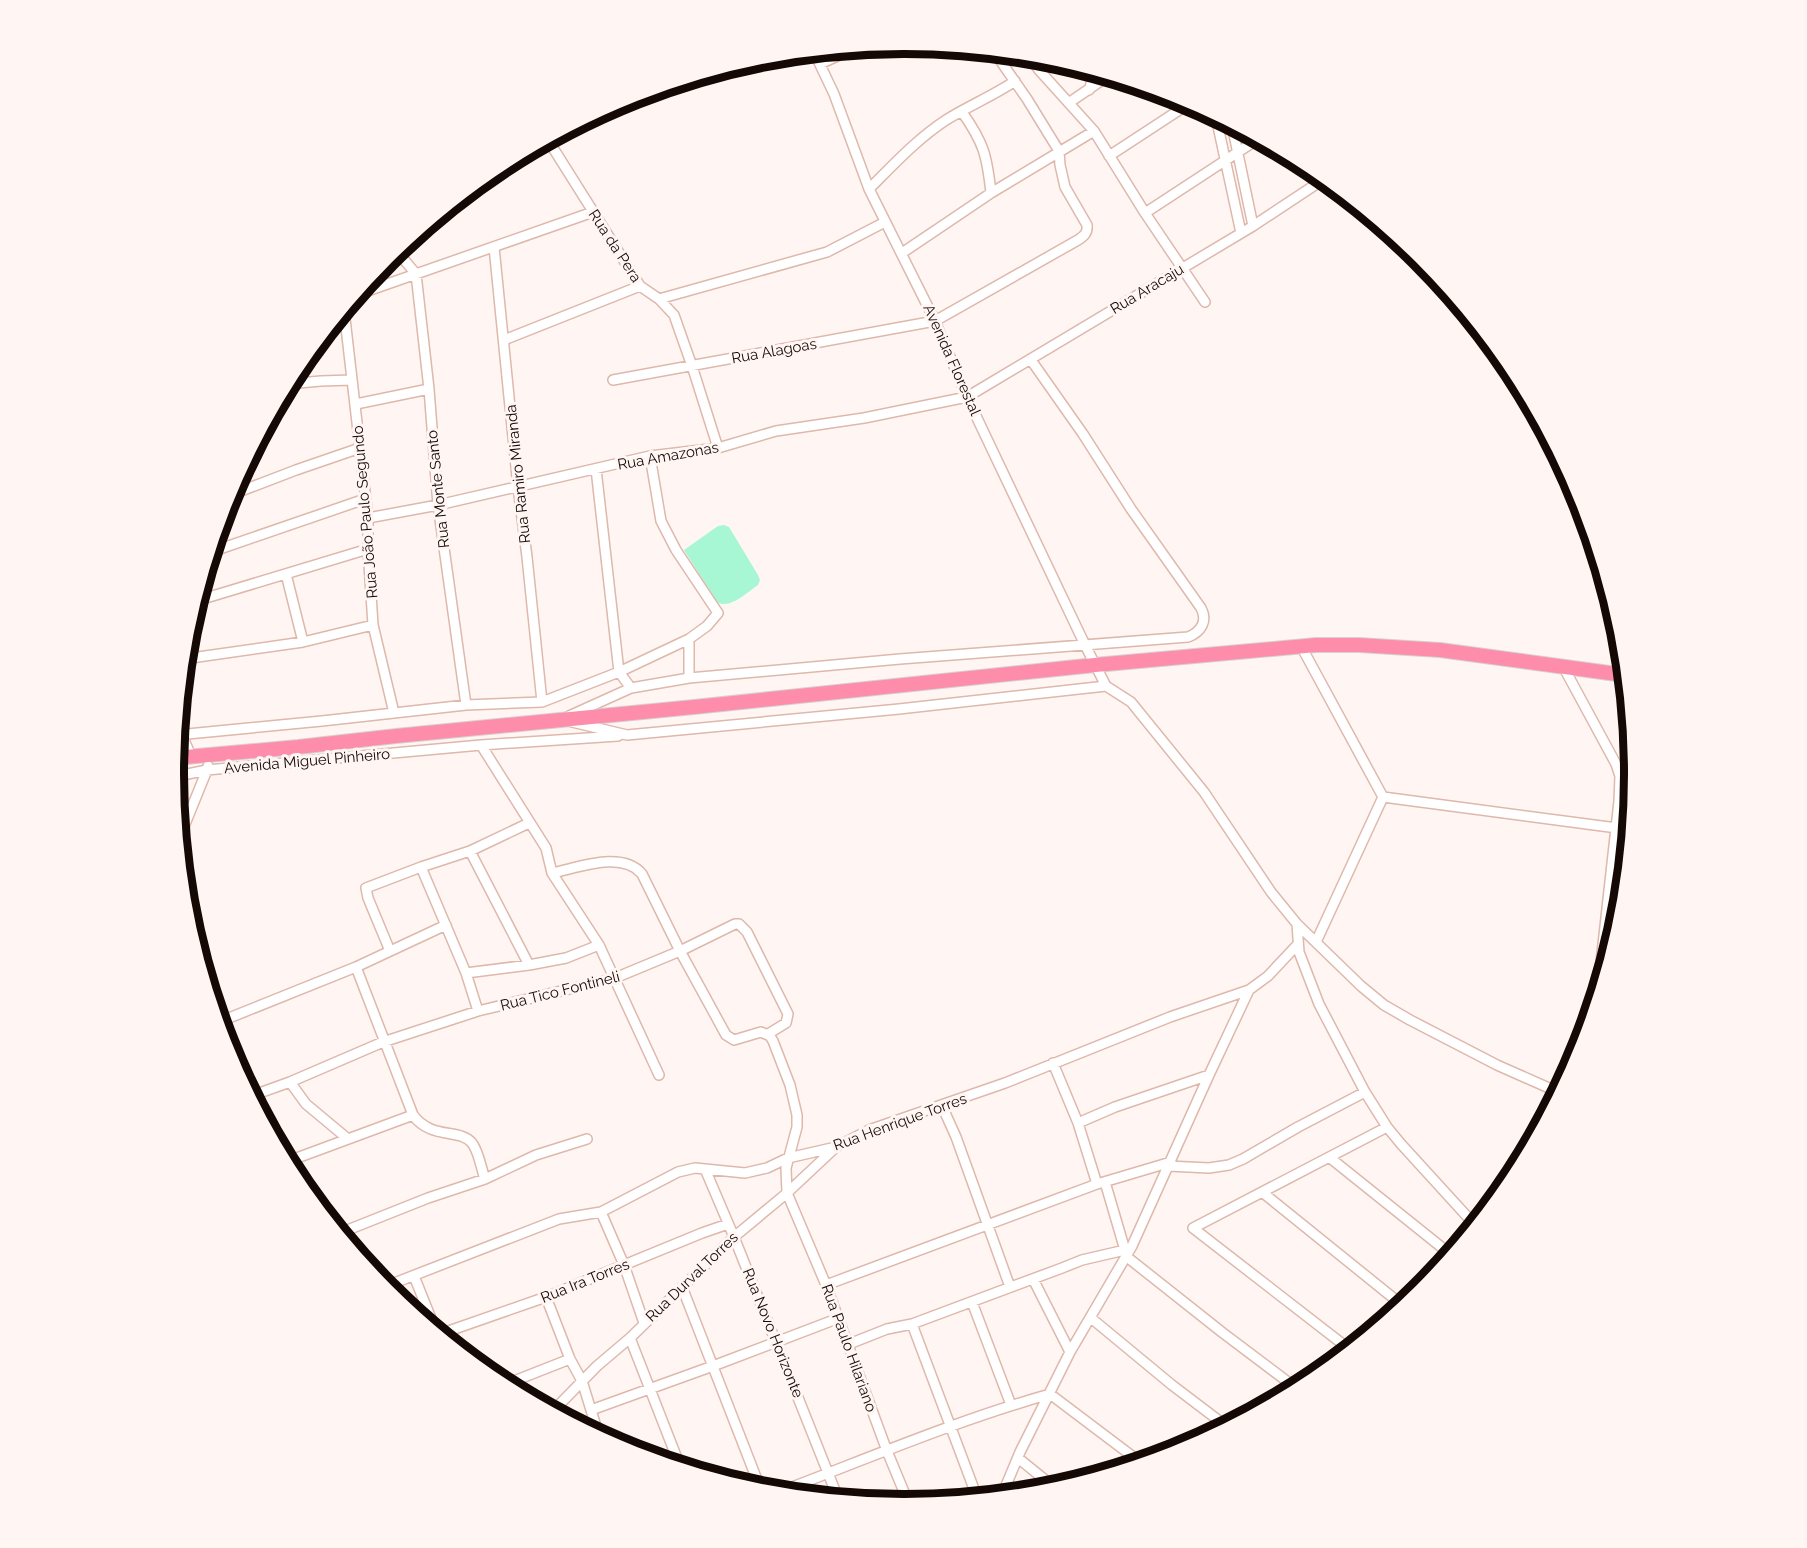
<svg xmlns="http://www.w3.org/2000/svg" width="1807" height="1548" viewBox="0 0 1807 1548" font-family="Raleway,sans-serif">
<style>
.green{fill:#a8f7d4}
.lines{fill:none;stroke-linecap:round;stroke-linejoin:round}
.minor-casing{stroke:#deb8ab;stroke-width:12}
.highway-casing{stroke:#d5d3d2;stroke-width:16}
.minor{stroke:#fff;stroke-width:9}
.highway{stroke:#fe8cab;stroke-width:14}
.labels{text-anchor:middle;stroke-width:6;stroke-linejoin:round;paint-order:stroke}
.street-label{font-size:15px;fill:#150905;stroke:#fff6f4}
.rim{fill:none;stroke:#150905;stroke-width:8}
</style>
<rect width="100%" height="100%" fill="#fff6f4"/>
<path class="green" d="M724,525L729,527L758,575L760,580L758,585C747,592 730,610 717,602L684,550L718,526Z"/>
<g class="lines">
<g class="minor-casing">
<path id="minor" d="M814,52L834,94L869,189L935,321L967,397L1085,645L1106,686L1131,702L1204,792L1271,892L1297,924L1361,986L1384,1005L1410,1020L1497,1065L1558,1092
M1029,56L1039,70L1094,131L1145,213L1205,302
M820,64L855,48
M1089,90L1095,72
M1070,102L1108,76
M962,112C984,143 987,156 991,193
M1216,117L1241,233
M1232,125L1253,226
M548,140L640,286L659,299L674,315L692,366L718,448
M1109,156L1190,103
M869,189C893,165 917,139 946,120C968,106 993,96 1015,81
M1145,213L1258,139
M494,247L518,487L527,557L542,702
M396,250L416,274L429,389L438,505L466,705
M902,253L991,193L1094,131
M356,295L593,212
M659,299L827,252L885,222
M344,310L368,518V549L373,625L394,713
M504,340L640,286
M613,380L935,321L1078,240C1084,236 1088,233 1087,225L1065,187L1060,165L1059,151L1027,99L995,53
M288,384L321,381L352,380
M356,404L429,389
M596,469L619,672L631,688
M228,496L296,470L360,448
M368,518L438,505L650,456L718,448L776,431L864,418L967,397L1253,226L1324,179
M211,552L365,499
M286,574L303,642
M196,601L368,549
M689,639V678
M1301,646L1383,797
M184,659L303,642L373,625
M1564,668L1616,764L1620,776L1619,801L1598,989
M569,716L631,688L689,678L900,659L1188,637C1201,632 1208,621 1201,608L1131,509L1083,434L1031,360
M178,720L182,735L191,756
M572,722L627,735L899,709L1106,686
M177,735L322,721L466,705L542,702L619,672L689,639L707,626L718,613L676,550L661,521L650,456
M481,745L546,848L552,873L599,945L659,1075
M173,777L207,770L208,766
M1383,797L1617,828
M179,839L207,770L481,745L618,736
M470,851L529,965
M421,867L466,973L478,1011
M552,873C578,868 622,850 642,874L680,951L726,1035L734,1040L761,1032L770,1036L773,1041L790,1085L797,1115V1127L786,1168L787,1193L826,1285L887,1451L909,1504
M1297,924L1299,952L1319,1004L1365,1092L1387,1127L1401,1144L1474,1224
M1316,942L1383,797
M390,951L368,898L366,888L421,867L470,851L529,823
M356,967L413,1115C431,1140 460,1128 472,1143C479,1152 481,1168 485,1179
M466,973L529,965L566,958L599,945
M219,1022L356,967L446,925
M1053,1063L1078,1123L1097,1184
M290,1082L306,1104L348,1139
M251,1096L290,1082L383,1042L478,1011L615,978L680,951L735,924H739L747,932L788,1014L786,1023L768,1034
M942,1106L956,1137L1010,1287
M1078,1123L1115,1107L1209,1075
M1329,1157L1450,1254
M286,1162L413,1115
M1168,1166L1209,1168L1229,1165L1243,1159L1298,1127L1365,1092
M705,1169L734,1237L838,1498
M1105,1182L1127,1257L1223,1333L1296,1388
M1262,1192L1402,1305
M601,1212L624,1265L644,1323
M340,1233L428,1198L485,1179L536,1155L587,1139
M414,1276L436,1331
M1033,1279L1070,1352
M826,1285L1097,1184L1171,1162
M384,1287L559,1219L601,1212L678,1172L695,1168L745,1173L767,1168L788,1158L836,1147L869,1130L1005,1083L1170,1017L1249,990L1268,976L1298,944
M682,1287L761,1490
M546,1297L570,1359L582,1381L599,1436
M972,1302L1011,1405
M1091,1318L1172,1385L1226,1426
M912,1324L977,1497
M440,1334L546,1297L702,1233L728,1224
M630,1338L680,1466
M849,1344L887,1329L912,1324L1062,1268L1082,1260L1125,1250
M1349,1349L1193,1228L1387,1127
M504,1385L570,1359
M591,1410L713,1366L839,1318
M553,1411L597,1366L630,1338L734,1237L787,1193L836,1147
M1018,1458L1055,1488
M779,1492C869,1458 958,1420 1050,1394L1140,1462
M1002,1495L1020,1452L1070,1352L1132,1246L1209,1075L1249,990"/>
</g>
<g class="highway-casing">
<path id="highway" d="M175,758L298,747L396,736L694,707L1095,665L1316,645H1359L1440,650L1624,675"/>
</g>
<use href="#minor" class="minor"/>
<use href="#highway" class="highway"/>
</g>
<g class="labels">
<g class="street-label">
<text transform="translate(615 246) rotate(57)" y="5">Rua da Pera</text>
<text transform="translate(1147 289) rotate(-31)" y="5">Rua Aracaju</text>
<text transform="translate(774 351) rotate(-10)" y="5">Rua Alagoas</text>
<text transform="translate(952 360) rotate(66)" y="5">Avenida Florestal</text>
<text transform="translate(668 456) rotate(-10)" y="5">Rua Amazonas</text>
<text transform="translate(518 474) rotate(-96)" y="5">Rua Ramiro Miranda</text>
<text transform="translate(438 489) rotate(-96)" y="5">Rua Monte Santo</text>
<text transform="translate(365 512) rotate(-95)" y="5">Rua João Paulo Segundo</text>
<text transform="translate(307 761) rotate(-5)" y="5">Avenida Miguel Pinheiro</text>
<text transform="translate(560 991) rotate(-14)" y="5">Rua Tico Fontineli</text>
<text transform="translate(900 1122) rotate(-20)" y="5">Rua Henrique Torres</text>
<text transform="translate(692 1277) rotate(-44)" y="5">Rua Durval Torres</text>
<text transform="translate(585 1281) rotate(-22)" y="5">Rua Ira Torres</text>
<text transform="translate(773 1333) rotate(68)" y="5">Rua Novo Horizonte</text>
<text transform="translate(849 1348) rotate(70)" y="5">Rua Paulo Hilariano</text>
</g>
</g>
<path d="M0 0H1807V1548H0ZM184 774a720 720 0 1 1 1440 0a720 720 0 1 1-1440 0Z" fill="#fff6f4" fill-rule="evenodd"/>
<path class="rim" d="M184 774a720 720 0 1 1 1440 0a720 720 0 1 1-1440 0Z"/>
</svg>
